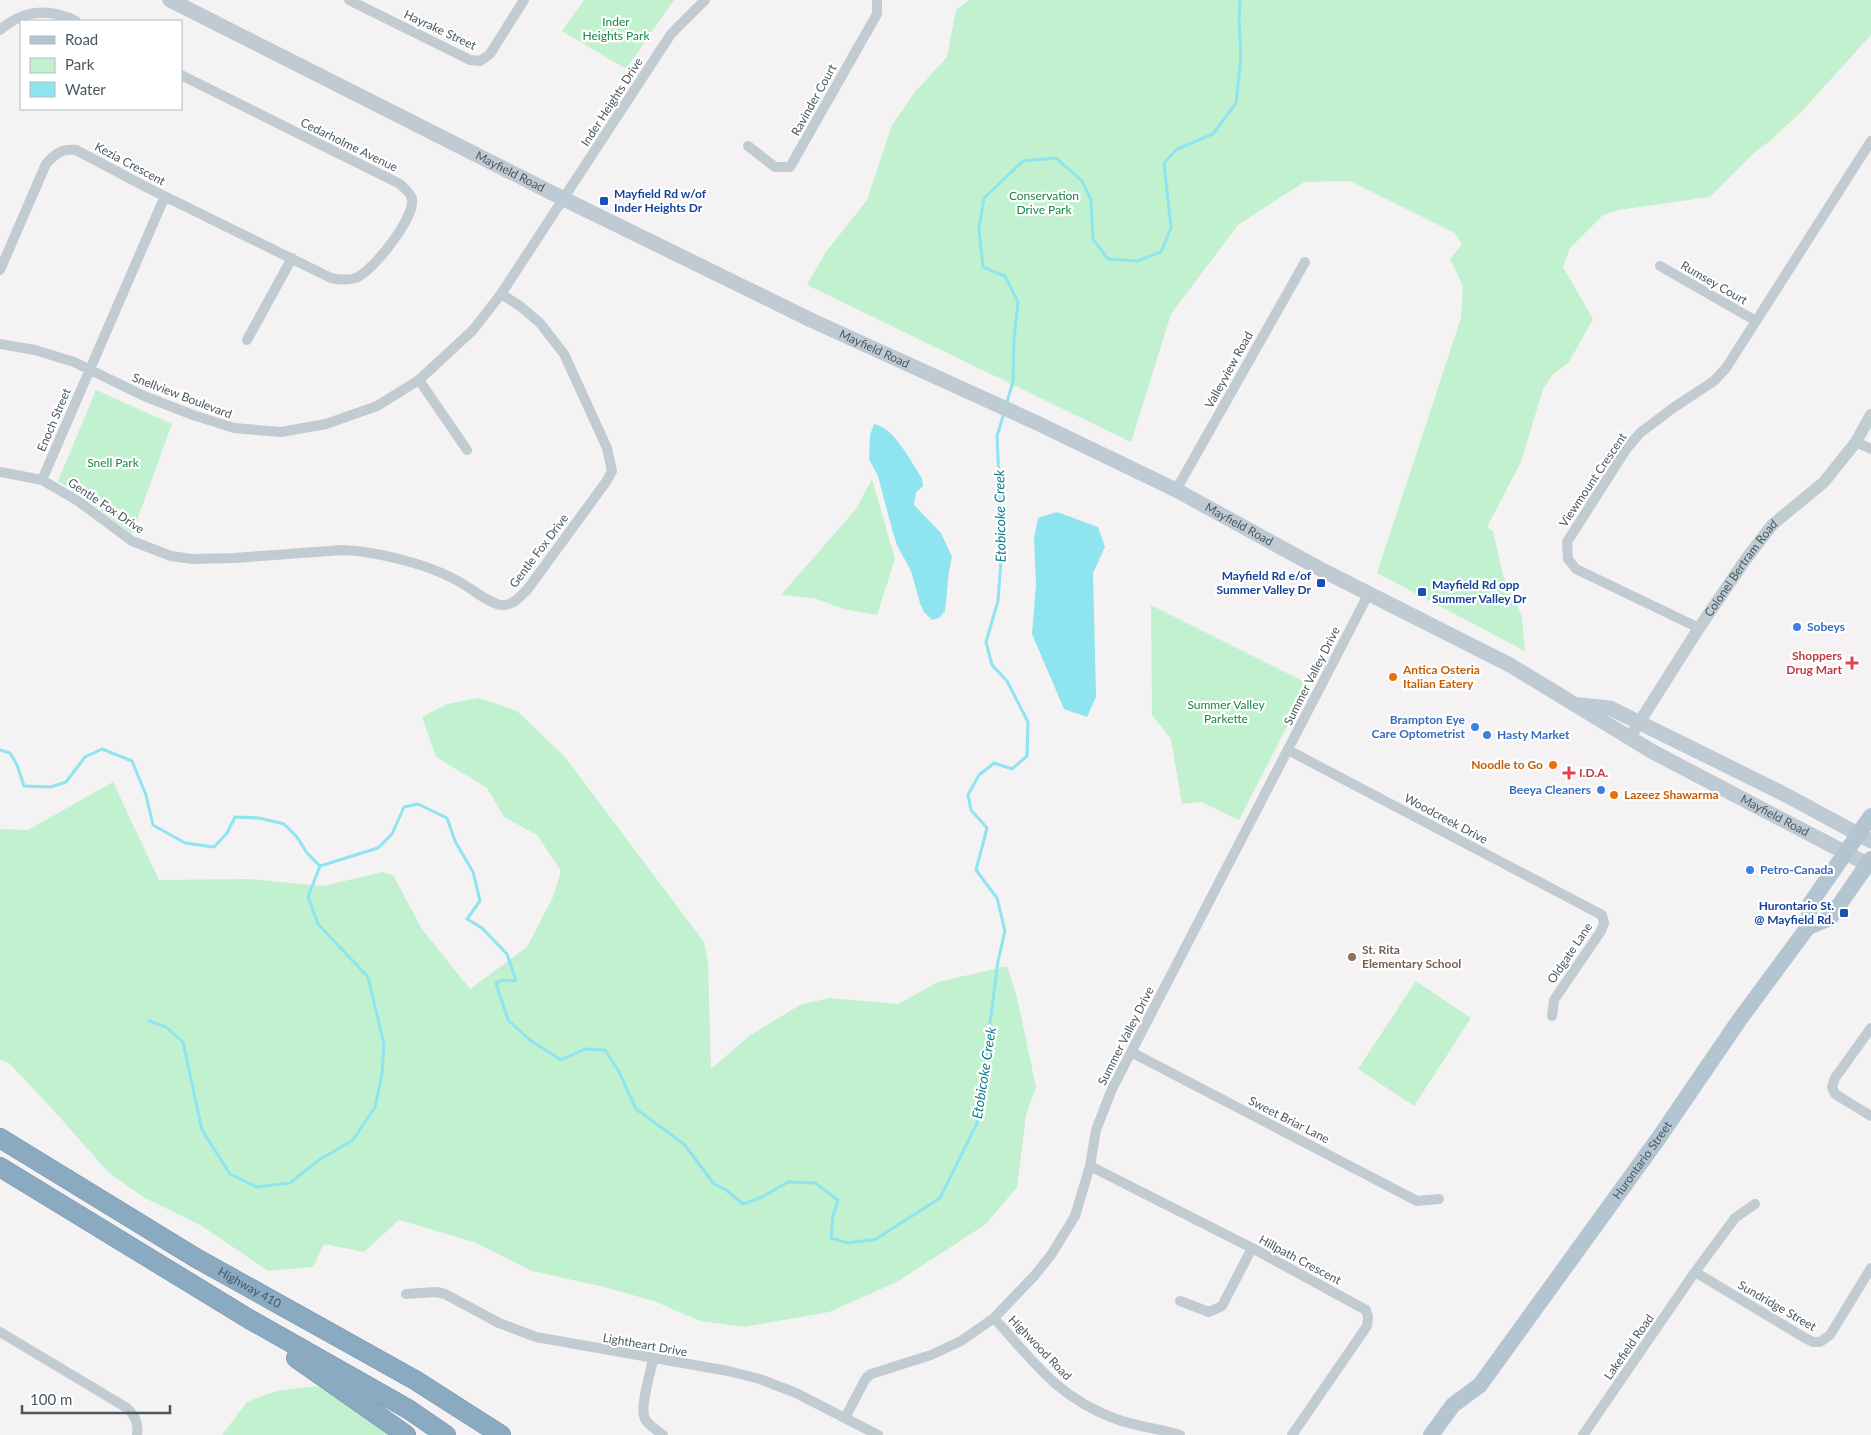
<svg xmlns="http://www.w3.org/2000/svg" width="1871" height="1435" viewBox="0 0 1871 1435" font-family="Lato,sans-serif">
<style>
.green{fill:#c2f1cf}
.water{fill:#8ee4ef}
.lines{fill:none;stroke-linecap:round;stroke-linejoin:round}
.stream{stroke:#8ee4ef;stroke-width:3}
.motorway-casing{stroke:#7595ad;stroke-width:20}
.minor{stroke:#c0cbd2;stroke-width:10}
.tertiary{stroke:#c0cbd2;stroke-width:12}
.secondary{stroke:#becbd4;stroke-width:15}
.primary{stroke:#b2c5d1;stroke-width:16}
.motorway{stroke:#8aaac1;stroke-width:19}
.transit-dot{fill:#1a4fb4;stroke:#fff;stroke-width:2}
.shop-dot{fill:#3f7fe0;stroke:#fff;stroke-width:2}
.health-dot{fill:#e0444e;stroke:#fff;stroke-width:2}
.food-dot{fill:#e8710a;stroke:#fff;stroke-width:2}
.education-dot{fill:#8d6e63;stroke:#fff;stroke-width:2}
.labels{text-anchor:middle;stroke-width:4.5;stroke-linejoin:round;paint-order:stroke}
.park-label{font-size:12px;fill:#158743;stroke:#fff}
.street-label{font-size:12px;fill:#495861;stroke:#fff}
.transit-label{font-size:12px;font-weight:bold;fill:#164399;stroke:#fff;text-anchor:start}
.shop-label{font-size:12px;font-weight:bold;fill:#366cbe;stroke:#fff;text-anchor:start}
.health-label{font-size:12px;font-weight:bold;fill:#be3a42;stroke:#fff;text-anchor:end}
.food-label{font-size:12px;font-weight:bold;fill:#c56008;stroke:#fff;text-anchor:start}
.education-label{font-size:12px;font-weight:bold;fill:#785e54;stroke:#fff;text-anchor:start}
.water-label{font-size:14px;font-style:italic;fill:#0b7d8b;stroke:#fff}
</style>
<rect width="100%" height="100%" fill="#f5f2f3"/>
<path class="green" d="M584,0H674L626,69L562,31Z
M969,0H1871V35L1803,110L1770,141L1756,151L1710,197L1618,210L1603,215L1570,248L1563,267L1593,319L1569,362L1552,375L1543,389L1521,462L1487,527L1493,531L1503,575L1522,617L1525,651L1377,573L1461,318L1463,286L1450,259L1462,244L1455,233L1350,181L1304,182L1238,225L1171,314L1131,442L807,285L826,252L867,200L892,125L915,92L947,57L956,10Z
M96,390L172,424L132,534L87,500L58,481Z
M872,479L895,559L877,615L843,609L814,598L781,595L856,509Z
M1151,605L1309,684L1239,820L1201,802L1182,804L1171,739L1152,715Z
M479,698L517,711L565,757L704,942L708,962L711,1069L749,1036L800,1005L829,998L898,1004L938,982L1007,966L1017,997L1036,1087L1026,1115L1017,1187L986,1224L897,1282L829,1312L744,1327L700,1321L654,1301L600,1286L532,1271L474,1242L399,1220L364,1252L324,1244L313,1267L268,1271L202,1226L145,1198L109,1173L55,1112L9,1063L0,1060V829L28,830L113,782L159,880L249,879L323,886L383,872L393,875L422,929L470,989L527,947L553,897L561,871L537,835L504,817L487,788L436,757L422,717L447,704Z
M1416,981L1471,1018L1414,1106L1358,1069Z
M317,1386L356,1407L392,1435H222L247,1402L276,1391Z"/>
<path class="water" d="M874,424C895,428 910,461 922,478L923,486L916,492L914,505L941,533L952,557L949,571L945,611L939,618L932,620L924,612L920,603L911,571L897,545L892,529L878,476L869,459L870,435Z
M1057,512L1098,527L1105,547L1093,573L1096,697L1087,717L1064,709L1032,634L1036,584L1034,538L1038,518Z"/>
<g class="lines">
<path class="stream" d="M1006,405L1013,382L1014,339L1018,302L1005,276L983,267L979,229L984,198L1023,161L1056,158L1082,181L1091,200L1093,239L1108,259L1137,261L1161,252L1171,228L1164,163L1177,149L1213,134L1236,103L1241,57L1239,21L1240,0
M0,750L10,753L17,765L24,786L51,787L66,782L85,757L102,749L132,761L146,795L153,825L185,843L214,847L227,833L235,817L259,818L284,824L297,837L307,853L320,866L378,848L392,834L404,807L418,804L447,818L455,841L473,872L480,901L467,919L482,928L507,954L516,981L503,980L496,983L508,1020L530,1040L561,1060L585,1049L605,1050L619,1072L636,1109L684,1144L714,1184L726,1190L743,1204L762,1197L788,1182L815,1183L838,1200L833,1216L831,1238L848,1243L876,1239L940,1198L977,1123L998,961L1005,931L997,898L976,870L987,828L971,810L968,795L979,775L994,763L1012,769L1027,756L1028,722L1007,681L992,665L986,642L998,601L1002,547L997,436L1004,413
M149,1021L166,1027L183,1042L202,1130L230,1174L257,1187L290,1183L319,1160L353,1140L375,1107L382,1074L384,1044L368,977L318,924L308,897L320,866"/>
<g class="motorway-casing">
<g id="motorway">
<path id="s4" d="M0,1138L196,1258L415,1380L501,1435"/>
<path d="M0,1167L249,1319L408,1409L446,1435"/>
<path d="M296,1358L406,1435"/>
</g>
</g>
<path class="minor" d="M349,0L470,60L480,61L490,54L524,0
M0,30C23,10 49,8 76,21
M748,146L775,167H790L877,14V0
M1660,266L1756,321
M0,270L46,164C56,153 61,149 76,150L150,189L331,278C340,280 349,281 358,277C374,269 415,218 412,199C411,193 404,188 400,184L181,75
M247,340L292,258
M0,344L35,350L74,362L144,396L193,415L234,428L281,432L326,424L377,406L419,380L473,330L501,294L671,34L705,0
M419,380L467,450
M1856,442L1871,449
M0,472L42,480L78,501L132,541L171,556L192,559L234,558L343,550C374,551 427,564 454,579C468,585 487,603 501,605C513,606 519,597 527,590L606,482L612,471L607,448L564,354L540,323L520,306L501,294
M42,480L165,196
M1176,490L1305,262
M1699,628L1576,569L1568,559L1567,542L1627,448L1640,433L1673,408L1714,381L1726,368L1871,141
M1288,750L1602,915L1604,923L1601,931L1554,1000L1552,1016
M1871,1028L1835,1078L1832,1087L1835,1094L1871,1116
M1131,1052L1417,1201L1439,1199
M1090,1166L1252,1248L1366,1310L1368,1317L1367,1326L1292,1435
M1695,1272L1805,1338L1813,1342H1820L1830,1335L1871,1268
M406,1294L436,1292L445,1294L499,1323L536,1337L728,1371L760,1379L796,1393L878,1435
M1180,1301L1209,1312L1222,1306L1252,1248
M994,1318C1034,1362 1058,1398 1116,1419C1137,1427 1159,1428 1180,1435
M0,1332L127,1408C135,1416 139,1423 137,1435
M653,1359C651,1372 639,1408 645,1419C649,1426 657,1430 663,1435
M845,1418L866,1378L871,1374L931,1355L961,1341L994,1318L1035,1275L1051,1255L1075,1216L1090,1166L1096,1130L1112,1089L1369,593
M1583,1435L1695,1272L1735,1218L1755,1204"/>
<path class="tertiary" id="s1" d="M1630,737L1699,628L1746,559L1772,525L1824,482L1856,442L1871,415"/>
<g class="secondary">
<path id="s2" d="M170,0L564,199L813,321L1037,423L1176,490L1324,571L1510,665L1653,752L1871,866"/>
<path d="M1580,705L1610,708L1782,793L1871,841"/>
</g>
<g class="primary">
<path d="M1808,927L1830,918L1871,859"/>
<path id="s3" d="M1431,1435L1453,1405L1480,1385L1658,1139L1740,1019L1808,927L1810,904L1871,816"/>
</g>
<use href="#motorway" class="motorway"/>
</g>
<g class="transit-dot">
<rect x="599" y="196" width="10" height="10" rx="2.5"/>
<rect x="1316" y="578" width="10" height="10" rx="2.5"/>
<rect x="1417" y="587" width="10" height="10" rx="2.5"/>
<rect x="1839" y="908" width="10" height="10" rx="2.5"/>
</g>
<g class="shop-dot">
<circle cx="1797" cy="627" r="5"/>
<circle cx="1475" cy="727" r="5"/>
<circle cx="1487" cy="735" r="5"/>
<circle cx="1601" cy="790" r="5"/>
<circle cx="1750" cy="870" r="5"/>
</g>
<g class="health-dot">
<path d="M1849.5 655.5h5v5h5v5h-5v5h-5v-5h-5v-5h5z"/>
<path d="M1566.5 765.5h5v5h5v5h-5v5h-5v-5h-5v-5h5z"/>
</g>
<g class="food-dot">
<circle cx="1393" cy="677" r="5"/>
<circle cx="1553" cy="765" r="5"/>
<circle cx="1614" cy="795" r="5"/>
</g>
<circle class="education-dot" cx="1352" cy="957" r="5"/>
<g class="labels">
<g class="park-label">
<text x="616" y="26">Inder<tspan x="616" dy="14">Heights Park</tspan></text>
<text x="1044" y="200">Conservation<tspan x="1044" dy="14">Drive Park</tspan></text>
<text x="113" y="467">Snell Park</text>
<text x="1226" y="709">Summer Valley<tspan x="1226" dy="14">Parkette</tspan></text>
</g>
<g class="street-label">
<text transform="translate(440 30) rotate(25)" y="4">Hayrake Street</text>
<text transform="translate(814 100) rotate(-61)" y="4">Ravinder Court</text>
<text transform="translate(612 102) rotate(-57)" y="4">Inder Heights Drive</text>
<text transform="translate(349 145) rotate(26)" y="4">Cedarholme Avenue</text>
<text transform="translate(130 164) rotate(28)" y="4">Kezia Crescent</text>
<text dy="4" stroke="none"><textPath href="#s2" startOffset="381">Mayfield Road</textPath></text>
<text transform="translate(1714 283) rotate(30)" y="4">Rumsey Court</text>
<text dy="4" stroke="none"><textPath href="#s2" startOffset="786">Mayfield Road</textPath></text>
<text transform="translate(1229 370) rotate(-61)" y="4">Valleyview Road</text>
<text transform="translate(182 396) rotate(21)" y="4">Snellview Boulevard</text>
<text transform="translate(54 420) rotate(-67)" y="4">Enoch Street</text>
<text transform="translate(1593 480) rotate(-56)" y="4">Viewmount Crescent</text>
<text transform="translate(106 506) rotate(34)" y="4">Gentle Fox Drive</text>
<text dy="4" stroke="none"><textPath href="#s2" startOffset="1191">Mayfield Road</textPath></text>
<text transform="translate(539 551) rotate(-53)" y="4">Gentle Fox Drive</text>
<text dy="4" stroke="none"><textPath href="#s1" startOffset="202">Colonel Bertram Road</textPath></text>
<text transform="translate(1312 676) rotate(-63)" y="4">Summer Valley Drive</text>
<text dy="4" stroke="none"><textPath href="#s2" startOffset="1801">Mayfield Road</textPath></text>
<text transform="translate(1446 819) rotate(28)" y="4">Woodcreek Drive</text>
<text transform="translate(1570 953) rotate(-56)" y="4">Oldgate Lane</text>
<text transform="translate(1126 1036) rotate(-63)" y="4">Summer Valley Drive</text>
<text transform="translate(1289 1120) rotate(27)" y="4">Sweet Briar Lane</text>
<text dy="4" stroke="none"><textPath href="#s3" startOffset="348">Hurontario Street</textPath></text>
<text transform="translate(1300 1260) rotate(28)" y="4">Hillpath Crescent</text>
<text dy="4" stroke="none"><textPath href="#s4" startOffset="291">Highway 410</textPath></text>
<text transform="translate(1777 1306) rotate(30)" y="4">Sundridge Street</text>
<text transform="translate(645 1345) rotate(10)" y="4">Lightheart Drive</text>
<text transform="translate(1629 1347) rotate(-55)" y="4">Lakefield Road</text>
<text transform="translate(1040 1348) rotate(46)" y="4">Highwood Road</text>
</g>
<g class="transit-label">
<text x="614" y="198">Mayfield Rd w/of<tspan x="614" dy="14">Inder Heights Dr</tspan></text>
<text x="1311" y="580" text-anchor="end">Mayfield Rd e/of<tspan x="1311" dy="14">Summer Valley Dr</tspan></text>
<text x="1432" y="589">Mayfield Rd opp<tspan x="1432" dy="14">Summer Valley Dr</tspan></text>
<text x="1834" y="910" text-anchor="end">Hurontario St.<tspan x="1834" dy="14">@ Mayfield Rd.</tspan></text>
</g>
<g class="shop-label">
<text x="1807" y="631">Sobeys</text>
<text x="1465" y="724" text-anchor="end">Brampton Eye<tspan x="1465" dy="14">Care Optometrist</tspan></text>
<text x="1497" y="739">Hasty Market</text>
<text x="1591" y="794" text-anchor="end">Beeya Cleaners</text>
<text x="1760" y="874">Petro-Canada</text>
</g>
<g class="health-label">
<text x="1842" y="660">Shoppers<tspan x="1842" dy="14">Drug Mart</tspan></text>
<text x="1579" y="777" text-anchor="start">I.D.A.</text>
</g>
<g class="food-label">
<text x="1403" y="674">Antica Osteria<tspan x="1403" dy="14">Italian Eatery</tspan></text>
<text x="1543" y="769" text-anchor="end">Noodle to Go</text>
<text x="1624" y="799">Lazeez Shawarma</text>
</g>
<g class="education-label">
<text x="1362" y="954">St. Rita<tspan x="1362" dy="14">Elementary School</tspan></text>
</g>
<g class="water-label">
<text transform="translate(1000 516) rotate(-91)" y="5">Etobicoke Creek</text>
<text transform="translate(984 1073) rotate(-81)" y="5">Etobicoke Creek</text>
</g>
</g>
<rect x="20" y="20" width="162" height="90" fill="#ffffff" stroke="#b6bcc0"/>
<rect x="30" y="36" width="25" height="8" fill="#b2c5d1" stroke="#b6bcc0"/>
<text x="65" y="45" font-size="15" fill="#495861">Road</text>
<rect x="30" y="58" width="25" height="15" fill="#c2f1cf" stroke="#b6bcc0"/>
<text x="65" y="70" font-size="15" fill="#495861">Park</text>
<rect x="30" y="82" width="25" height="15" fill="#8ee4ef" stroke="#b6bcc0"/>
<text x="65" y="95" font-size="15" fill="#495861">Water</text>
<path d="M22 1405v8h148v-8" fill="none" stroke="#495861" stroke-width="2.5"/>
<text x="30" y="1405" font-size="15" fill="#495861" stroke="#ffffff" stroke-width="4" paint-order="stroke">100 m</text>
</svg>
